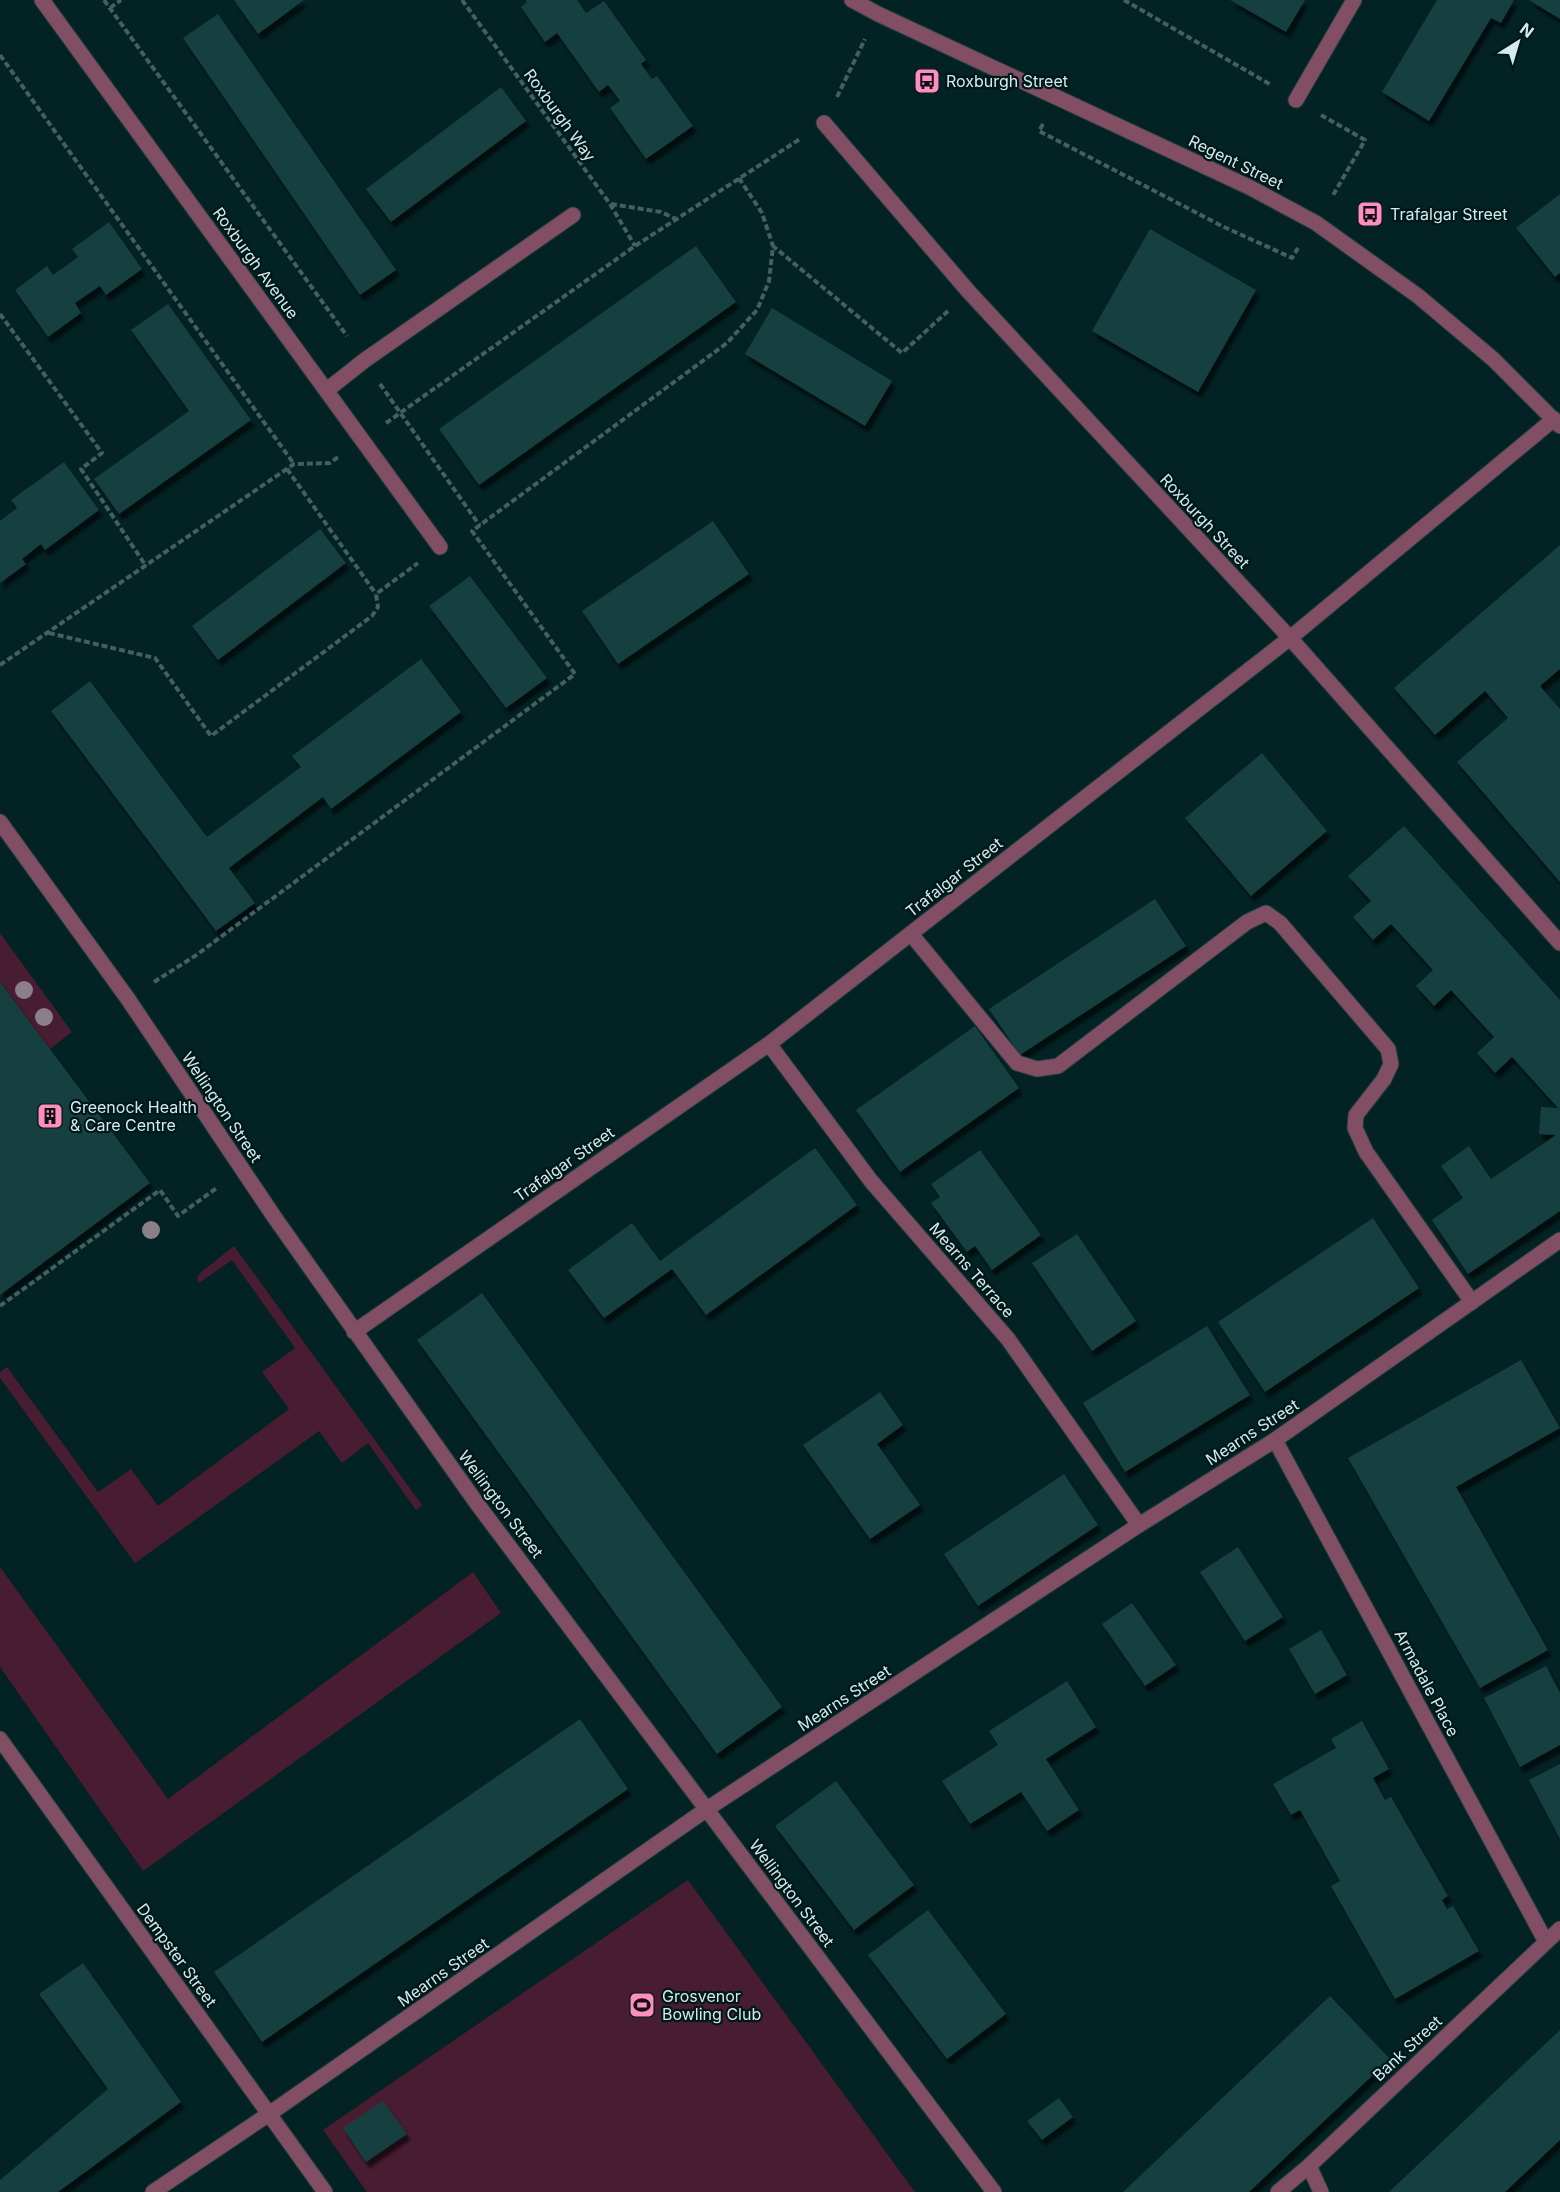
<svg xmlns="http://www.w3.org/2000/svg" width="1560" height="2192" viewBox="0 0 1560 2192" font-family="Inter,sans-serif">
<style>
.green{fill:#481c31}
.building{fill:#173f40;filter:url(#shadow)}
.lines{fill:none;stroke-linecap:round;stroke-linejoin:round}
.service-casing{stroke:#203e3f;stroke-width:17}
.minor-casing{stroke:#203e3f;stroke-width:17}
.path{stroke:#435f5f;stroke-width:4;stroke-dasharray:6 3;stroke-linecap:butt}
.service{stroke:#824e64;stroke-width:15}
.minor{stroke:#824e64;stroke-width:15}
.tree{fill:#8b808a}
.labels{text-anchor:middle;stroke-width:4.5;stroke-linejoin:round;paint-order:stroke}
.poi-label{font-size:16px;fill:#d5eaea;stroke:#001819;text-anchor:start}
.street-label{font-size:16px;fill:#d5eaea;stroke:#001819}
</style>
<defs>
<filter id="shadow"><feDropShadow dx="3.5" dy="6" stdDeviation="1.5" flood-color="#0009"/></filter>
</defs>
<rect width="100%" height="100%" fill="#032223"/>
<path class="green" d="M0,933L72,1032L50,1049L0,982Z
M234,1246L422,1505L416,1510L368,1443L342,1463L319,1431L135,1563L0,1378V1372L7,1367L98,1492L131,1469L158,1506L289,1409L262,1372L295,1348L232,1260L199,1283L197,1278L200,1273Z
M0,1567L168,1799L473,1572L501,1613L143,1871L0,1667Z
M688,1880L915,2192H367L323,2130Z"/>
<path class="building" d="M234,0H304L258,34Z
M526,0H577L586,13L604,1L646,60L641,64L652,79L657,76L693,126L646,159L610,108L620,101L608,85L599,92L557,33L545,42L521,7L527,2Z
M1230,0H1305L1286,32Z
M1437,0H1514L1501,23L1491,18L1429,121L1382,92Z
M1529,0H1560V19Z
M218,14L396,270L360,295L183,38Z
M501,87L526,121L391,222L366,189Z
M1560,194V273L1555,277L1516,228Z
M109,222L142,269L106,295L100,286L75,303L81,313L48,337L15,290L47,266L53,275L78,257L72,249Z
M1150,229L1256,290L1198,392L1092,331Z
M696,246L736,302L479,485L439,429Z
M168,304L251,420L119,514L94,479L189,411L131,330Z
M772,308L892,381L865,426L745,354Z
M64,462L99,510L45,550L41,544L22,559L26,564L0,583V521L17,508L11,500Z
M713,521L749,574L618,664L582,611Z
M320,529L346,563L218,660L192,626Z
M1560,545V669L1540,686L1560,709V882L1457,762L1508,718L1485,691L1435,735L1394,688Z
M470,576L547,678L506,708L429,606Z
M421,659L461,712L331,809L323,797L229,868L255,903L216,931L51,711L90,681L207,837L301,767L292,756Z
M1262,753L1327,831L1251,896L1185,818Z
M1404,826L1560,1000V1211L1468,1274L1432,1220L1463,1198L1441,1166L1469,1146L1491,1179L1556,1135L1539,1134L1541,1107L1558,1108L1512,1057L1495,1073L1477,1053L1494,1037L1451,990L1434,1006L1416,986L1433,970L1391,924L1373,940L1353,917L1371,901L1348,876Z
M1155,899L1186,946L1020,1055L989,1009Z
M0,982L150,1183L0,1295Z
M975,1026L1019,1088L900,1172L856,1110Z
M815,1148L857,1205L706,1315L672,1269L604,1318L568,1270L632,1223L660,1261Z
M980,1150L1041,1235L992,1270L975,1246L967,1252L931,1203L940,1197L931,1184Z
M1373,1218L1419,1288L1265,1392L1218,1322Z
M1077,1234L1136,1321L1092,1351L1032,1263Z
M482,1293L782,1707L717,1754L417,1340Z
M1207,1326L1250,1395L1125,1472L1083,1403Z
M1521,1360L1560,1428L1456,1487L1548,1650L1480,1688L1348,1458Z
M880,1392L903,1425L877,1444L920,1505L870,1539L803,1445Z
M1064,1474L1098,1525L978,1606L944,1554Z
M1238,1547L1283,1617L1245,1641L1200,1572Z
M1132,1603L1176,1665L1145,1686L1102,1624Z
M1321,1630L1347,1675L1315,1694L1289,1649Z
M1546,1666L1560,1693V1745L1520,1767L1484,1698Z
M1067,1681L1096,1727L1046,1759L1079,1810L1047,1831L1021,1792L970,1824L942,1781L998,1745L989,1731Z
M580,1719L628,1789L262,2042L214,1972Z
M1362,1721L1389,1769L1373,1778L1385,1800L1391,1797L1448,1896L1442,1900L1447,1909L1453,1906L1479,1951L1395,1999L1331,1886L1340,1881L1300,1810L1291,1815L1273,1784L1336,1748L1331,1739Z
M1560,1764V1839L1529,1780Z
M836,1781L914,1885L854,1930L775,1826Z
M928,1910L1006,2014L947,2059L868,1955Z
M83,1963L181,2102L58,2192H0V2180L108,2089L39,1994Z
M1330,1996L1390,2059L1249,2192H1123Z
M1560,2030V2140L1505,2192H1389Z
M1059,2098L1073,2117L1042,2140L1027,2121Z
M383,2101L407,2134L366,2162L343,2128Z"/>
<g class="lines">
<g class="service-casing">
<path id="service" d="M42,0L440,547
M327,390L365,360L573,215
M911,934L1017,1063L1037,1069L1058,1066L1247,922L1266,913L1280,923L1388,1049L1391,1064L1384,1079L1356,1115L1355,1128L1366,1152L1472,1302"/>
</g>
<g class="minor-casing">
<path id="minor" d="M852,0L878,14L1249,187L1316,223L1418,296L1493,359L1560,426
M1296,100L1354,0
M824,123L969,292L1290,638L1560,943
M0,822L128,999L275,1218L478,1505L994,2192
M769,1044L871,1181L1008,1339L1139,1525
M354,1332L769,1044L1290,638L1554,419
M1275,1440L1546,1942
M0,1739L325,2192
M1309,2166L1321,2192
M153,2192L269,2114L707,1809L1139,1525L1275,1440L1560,1240
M1278,2192L1309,2166L1560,1929"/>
</g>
<path class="path" d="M104,0L347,336
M462,0L610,204L635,246
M1124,0L1271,85
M110,8L121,0
M0,55L294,464
M837,97L865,39
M1321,115L1365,140L1332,197
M1043,124L1039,131L1222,226L1292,258L1298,248
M739,178L762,213L773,246
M611,204L661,212L676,219
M0,314L102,453L81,469L146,566
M380,384L480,526
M386,423L635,246L800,139
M287,469L376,594
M49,633L155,658L211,736L372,616L378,607L376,594L418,563
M0,665L294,464L330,463L338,457
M154,982L195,956L575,674L472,531L727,343L757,310L769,281L773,246L902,353L948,311
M0,1306L160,1190L178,1216L218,1187"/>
<use href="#service" class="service"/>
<use href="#minor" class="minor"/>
</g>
<g class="tree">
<circle cx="24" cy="990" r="9"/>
<circle cx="44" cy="1017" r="9"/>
<circle cx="151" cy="1230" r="9"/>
</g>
<defs>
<g id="bus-square" transform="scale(1.35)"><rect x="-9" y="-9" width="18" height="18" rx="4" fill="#fd8ebf" stroke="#001819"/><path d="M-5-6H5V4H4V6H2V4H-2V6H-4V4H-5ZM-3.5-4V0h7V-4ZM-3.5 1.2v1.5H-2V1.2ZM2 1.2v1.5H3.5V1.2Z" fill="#111"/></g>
<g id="building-square" transform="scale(1.35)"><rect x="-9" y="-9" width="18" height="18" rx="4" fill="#fd8ebf" stroke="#001819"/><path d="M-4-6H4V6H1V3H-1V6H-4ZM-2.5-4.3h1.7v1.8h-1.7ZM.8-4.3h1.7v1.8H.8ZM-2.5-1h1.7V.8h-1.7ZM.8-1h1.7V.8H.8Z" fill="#111"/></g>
<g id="stadium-square" transform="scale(1.35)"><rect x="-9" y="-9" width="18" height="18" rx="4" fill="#fd8ebf" stroke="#001819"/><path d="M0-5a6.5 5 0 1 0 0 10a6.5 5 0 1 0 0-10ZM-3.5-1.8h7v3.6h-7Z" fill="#111"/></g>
</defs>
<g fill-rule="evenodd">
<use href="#bus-square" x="927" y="81"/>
<use href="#bus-square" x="1370" y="214"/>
<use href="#building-square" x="50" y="1116"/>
<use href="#stadium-square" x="642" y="2005"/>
</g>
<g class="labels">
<g class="poi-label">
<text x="946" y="87">Roxburgh Street</text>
<text x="1390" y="220">Trafalgar Street</text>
<text x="70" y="1113">Greenock Health<tspan x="70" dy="18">&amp; Care Centre</tspan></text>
<text x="662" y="2002">Grosvenor<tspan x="662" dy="18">Bowling Club</tspan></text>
</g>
<g class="street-label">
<text transform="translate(560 115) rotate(54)" y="6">Roxburgh Way</text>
<text transform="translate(1236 162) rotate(26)" y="6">Regent Street</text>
<text transform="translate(256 263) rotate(54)" y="6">Roxburgh Avenue</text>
<text transform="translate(1205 521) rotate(47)" y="6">Roxburgh Street</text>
<text transform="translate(954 877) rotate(-38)" y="6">Trafalgar Street</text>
<text transform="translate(222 1107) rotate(56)" y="6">Wellington Street</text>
<text transform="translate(564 1164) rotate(-35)" y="6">Trafalgar Street</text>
<text transform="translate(972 1270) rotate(49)" y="6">Mearns Terrace</text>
<text transform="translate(1252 1432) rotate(-33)" y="6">Mearns Street</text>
<text transform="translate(501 1504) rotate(53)" y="6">Wellington Street</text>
<text transform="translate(1427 1683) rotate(62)" y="6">Armadale Place</text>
<text transform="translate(844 1698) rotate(-33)" y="6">Mearns Street</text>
<text transform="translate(792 1893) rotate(53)" y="6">Wellington Street</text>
<text transform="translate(177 1955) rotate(54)" y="6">Dempster Street</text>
<text transform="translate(443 1972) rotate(-35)" y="6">Mearns Street</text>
<text transform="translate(1407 2048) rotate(-43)" y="6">Bank Street</text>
</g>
</g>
<g transform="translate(1518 42) rotate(37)" stroke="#001819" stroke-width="4.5" paint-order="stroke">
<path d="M0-4.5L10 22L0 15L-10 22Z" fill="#d5eaea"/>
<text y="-9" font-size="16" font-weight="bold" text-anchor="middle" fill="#d5eaea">N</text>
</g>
</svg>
